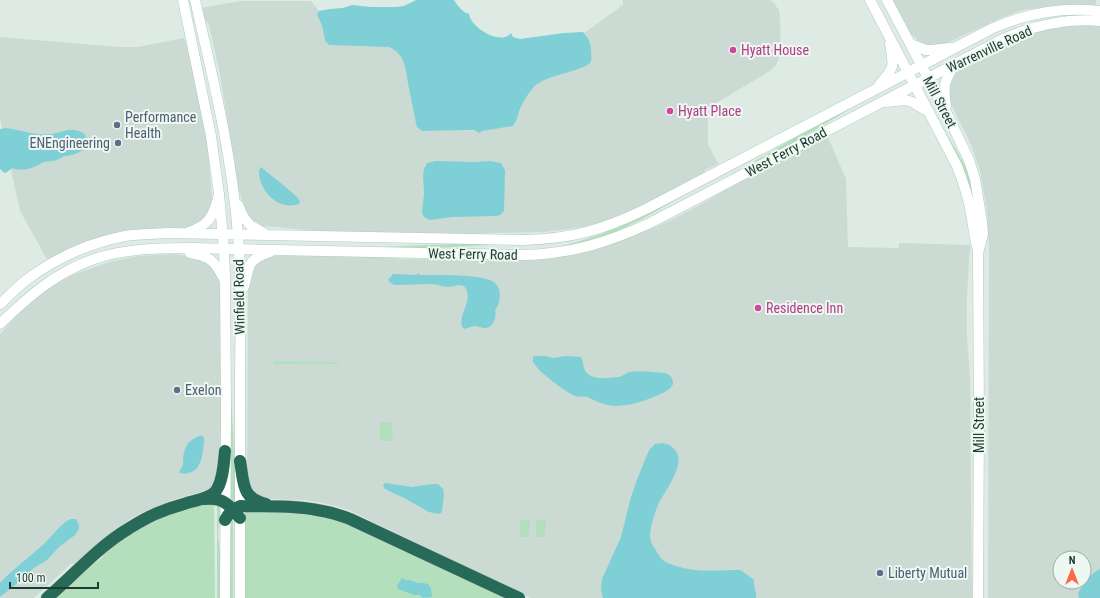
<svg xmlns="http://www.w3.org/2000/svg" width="1100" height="598" viewBox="0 0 1100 598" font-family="'Roboto Condensed',sans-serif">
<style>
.built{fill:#cbdbd3;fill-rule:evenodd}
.green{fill:#b4dfbc}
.water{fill:#7fcfd6}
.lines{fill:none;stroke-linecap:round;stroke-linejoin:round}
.secondary-casing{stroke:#b0ccbf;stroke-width:11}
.motorway-casing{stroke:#c0c8c5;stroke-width:13}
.secondary{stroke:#fff;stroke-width:10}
.motorway{stroke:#276a58;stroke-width:12}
.hotel-dot{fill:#d1479c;stroke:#eef7f2;stroke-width:1.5}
.service-dot{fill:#5c6f8a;stroke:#eef7f2;stroke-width:1.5}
.labels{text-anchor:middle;stroke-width:4;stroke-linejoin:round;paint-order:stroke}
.street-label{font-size:14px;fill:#1e3c31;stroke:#eef7f2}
.hotel-label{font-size:14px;fill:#b23c85;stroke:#eef7f2;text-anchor:start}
.service-label{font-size:14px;fill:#4e5e75;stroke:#eef7f2;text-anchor:start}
</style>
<rect width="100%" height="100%" fill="#ddebe4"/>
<path class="built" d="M623,0H769L773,2L779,10L780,21L781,52L776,65L770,71L708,108V144L718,164L705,170L704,174L637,209L603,222L578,228L544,232L492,233L461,235L342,233L262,226L255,224L245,211L238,187L220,74L209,25L204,19L201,8L240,1H311L319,11L317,14L322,26L324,37L326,43L334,45L379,46L389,47L394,49L399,53L403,58L404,63L405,71L422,131L454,130L481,131L497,128H503L517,118L524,99L533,88L538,83L553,77L583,67L588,37L584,33L623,5Z
M891,0H1096V5H1071L1045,7L1023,10L1008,15L990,23L945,44L933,46L920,42L911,34Z
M1064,25H1100V598H988L989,249L987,211L980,171L972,147L949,100L948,91L952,76L963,68L995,48L1029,33ZM1060,558H1084V582H1060Z
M0,37L118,47H137L184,38L191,58L207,138L212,198L211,211L209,217L193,226L184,228L141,230L48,261L20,211L0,119Z
M827,135L846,179L848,247L899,248V243L970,245L967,296V338L970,377L972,598H531L359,515L346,509L323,503L304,500L260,499L248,486L247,479L248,287L255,262L271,256L280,255H349L408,259L506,261L581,253L610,245L658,226L681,215L707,201L739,181Z
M172,254L188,256L203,258L216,270L219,282L221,297L222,407L219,475L214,488L172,500L150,509L132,518L105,537L75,566L72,563L34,598H0V334L32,299L48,288L62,280L78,273L106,263L122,259L139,256Z"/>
<path class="green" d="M865,100L788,146L740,170L829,117Z
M943,129C954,146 966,164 972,184C974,192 975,200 977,208Z
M700,186L644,218L598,241L555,248L580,241L604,233Z
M476,243H490L489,245C453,247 416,250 380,247Z
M274,361L338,362V364H273Z
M230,381L236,479V503H234L229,496Z
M380,422H392L393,441H380Z
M214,501L215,598H53L73,581L74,582L80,577L79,575L103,557L102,555C123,538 146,522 172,513C186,509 200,505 214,501Z
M217,502L222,503L219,524L218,535L222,569V598H217Z
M244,513H249C271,513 294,512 317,516C331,518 345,523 358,529L507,598H244Z
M520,520H530L529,537H520Z
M536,520H546L545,537H536Z
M232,521H233V598H229L230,527Z"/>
<path class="water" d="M416,0H454C457,5 463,13 469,14C471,28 501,46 511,33L513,37L520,39L564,33L583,32C589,38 591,43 591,52C591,54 592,58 591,61C586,72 544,74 533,88C528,94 523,101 520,109C518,114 517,121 513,126L482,131L479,133L476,131L473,130L422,131L417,127L416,123L404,63C401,55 396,50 389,47L329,45L325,41L322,26L317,14L319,11L330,9L343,8L352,5L371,7H396L404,6Z
M6,128C21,130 35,136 51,134C61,133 68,127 78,131C83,132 86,134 86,139C87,152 74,155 65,156C63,157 61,158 59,159C55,161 49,161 44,162C41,163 39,165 36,166C29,170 19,171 12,168L6,173L3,172L0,169V129Z
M436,161L474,162L490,161L501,163L505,170L504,211L500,215L496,216L452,217L430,220L424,217L422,213L424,193L423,176L424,169L427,163Z
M261,167C264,169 265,171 268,173C279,181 289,190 298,198L300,202L299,204C281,210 264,196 260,179C259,175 258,171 261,167Z
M418,273L420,275C435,275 483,274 494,282C498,285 500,291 500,296C499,301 499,306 495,310C497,317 493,328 485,328C481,328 478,326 475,326C472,326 468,328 465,329L462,327C458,312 475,300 464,286L459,285L448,287L432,284L396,285L392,284L388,280L393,274L417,275Z
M534,356H545L554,358L565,356L581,357C584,362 582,369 588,374C595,380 610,378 619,377C623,376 626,373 630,372C642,371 654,372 665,373C671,375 673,378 673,384C670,391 662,393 656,396C642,402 629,406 614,406C604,405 596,401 587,397C583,396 579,397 575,396C566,392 538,372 534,363C532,361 533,360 533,357Z
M199,436C202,436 203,435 204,438C205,442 203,447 203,451C201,465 196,476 179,473C180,469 182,468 183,464C184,461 183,461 183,458C185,445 188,441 199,436Z
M662,443C668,444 671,445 675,450C687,465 664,491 658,505C654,515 650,528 650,538C651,543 654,548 657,552C659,555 661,559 664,561C668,564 672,564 676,566C697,573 718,570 740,570C745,573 749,576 754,580C753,585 757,592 756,598H603L601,590L602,579L621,537L631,497L638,477L649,450L655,444Z
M385,483L412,487L432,484H438L443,489L444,494L442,512L439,514L429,512L404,498L385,489L383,485Z
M71,519H76L79,525V529L75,535L59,547L47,560L34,568L26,575L23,579L0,597V583C14,568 31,556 46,542C53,535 62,522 71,519Z
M1100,569V598H1079L1078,593C1084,584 1090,574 1100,569Z
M402,578L406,580H410L418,583H423L428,584L431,588L432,597L423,598L420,595H414L398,589L397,585L399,583L400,581Z"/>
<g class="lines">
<g class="secondary-casing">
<path id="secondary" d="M183,0L211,136L219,194L224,249L225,277L226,408L225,598
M195,0C213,78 232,155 238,235C242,288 240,342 240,395C240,463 240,530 240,598
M870,0L957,166C962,179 967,193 970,208C973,223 974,236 978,251
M887,0L947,114L969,160L975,179L982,222L983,234L978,253L979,417L978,598
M910,44L926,50H932L950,48
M879,85C895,67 894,67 890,43
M886,102L906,100L912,102L929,112
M946,106C943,86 944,82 954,65
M238,205L244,218L250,225L267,235
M189,232C208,225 213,218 218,198
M190,253C210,256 215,261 224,279
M244,287C250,266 246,260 270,252
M0,304C8,297 16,288 25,281C54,259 89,243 125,236C139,234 153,234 168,233L523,240C571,239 603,230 646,209L993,28C1027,13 1063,7 1100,11
M0,324C29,296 55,273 94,259C127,248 161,248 196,248C222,249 248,249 274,250C357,252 440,253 523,255C570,254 607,243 650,223L1005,38C1036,25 1066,18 1100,21"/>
</g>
<g class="motorway-casing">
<path id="motorway" d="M240,461C244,483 241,498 266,504
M204,499C215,498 223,499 231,508C235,511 237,515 240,518
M225,520C229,513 232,509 240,506C266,507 292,505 317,510C329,512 340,515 350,519L519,598
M47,598C74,575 98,547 128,529C139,522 151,515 163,511C170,508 177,506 184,504C194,500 207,500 215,492C223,483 224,463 225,451"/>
</g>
<use href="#secondary" class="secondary"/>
<use href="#motorway" class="motorway"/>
</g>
<g class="hotel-dot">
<circle cx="733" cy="50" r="4"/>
<circle cx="670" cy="111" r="4"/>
<circle cx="758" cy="308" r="4"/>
</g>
<g class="service-dot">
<circle cx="117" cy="125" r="4"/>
<circle cx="118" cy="143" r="4"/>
<circle cx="177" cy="390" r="4"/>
<circle cx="880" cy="573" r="4"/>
</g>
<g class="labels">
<g class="street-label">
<text transform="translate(989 49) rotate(-25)" y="5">Warrenville Road</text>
<text transform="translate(940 102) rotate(62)" y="5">Mill Street</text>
<text transform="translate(786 152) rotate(-28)" y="5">West Ferry Road</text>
<text transform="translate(473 254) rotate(1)" y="5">West Ferry Road</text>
<text transform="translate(239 297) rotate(-91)" y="5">Winfield Road</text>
<text transform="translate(979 425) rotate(-90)" y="5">Mill Street</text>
</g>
<g class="hotel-label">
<text x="741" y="55">Hyatt House</text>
<text x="678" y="116">Hyatt Place</text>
<text x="766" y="313">Residence Inn</text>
</g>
<g class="service-label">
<text x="125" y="122">Performance<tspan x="125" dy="16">Health</tspan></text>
<text x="110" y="148" text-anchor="end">ENEngineering</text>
<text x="185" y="395">Exelon</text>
<text x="888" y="578">Liberty Mutual</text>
</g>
</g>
<g transform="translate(1072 570)"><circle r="19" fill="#eef7f2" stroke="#9baca5"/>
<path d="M0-3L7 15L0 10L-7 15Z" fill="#ff6747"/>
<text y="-6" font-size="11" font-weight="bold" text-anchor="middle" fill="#1e3c31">N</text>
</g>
<path d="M10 582v6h88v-6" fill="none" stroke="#1e3c31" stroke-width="2"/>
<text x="16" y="582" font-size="12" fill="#1e3c31" stroke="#eef7f2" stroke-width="3" paint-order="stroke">100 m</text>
</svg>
